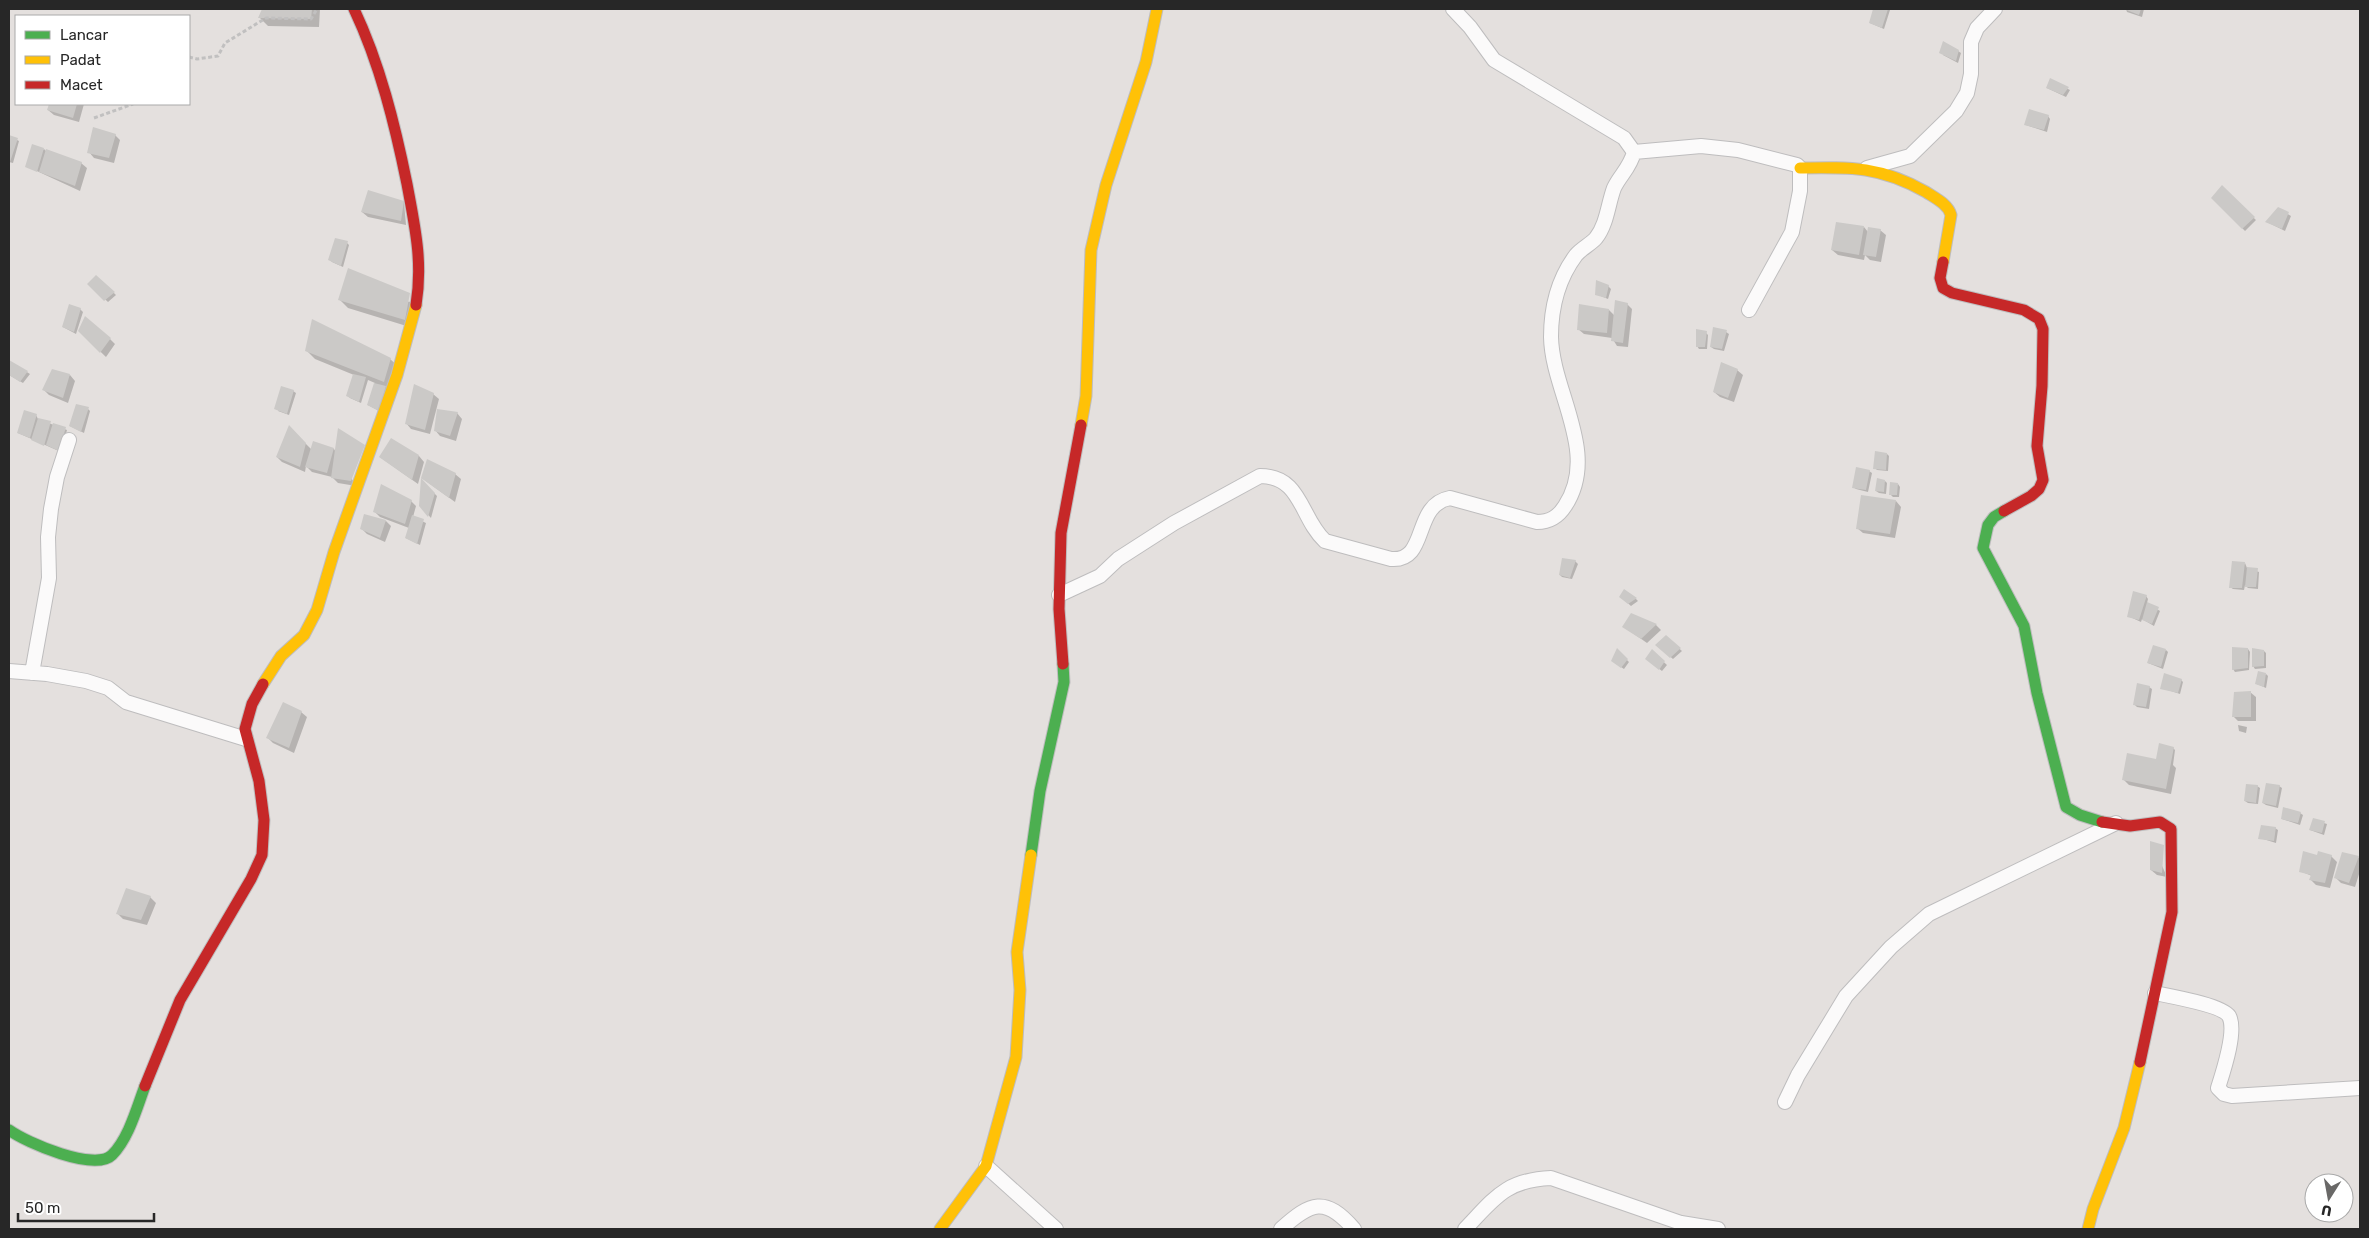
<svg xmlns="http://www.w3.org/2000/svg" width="2369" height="1238" viewBox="0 0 2369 1238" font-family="Rubik,sans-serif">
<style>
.shadow{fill:#0003}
.building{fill:#cbc9c7}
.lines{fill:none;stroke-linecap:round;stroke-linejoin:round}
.street-casing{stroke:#bebdbe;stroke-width:16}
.fast-casing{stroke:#bebdbe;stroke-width:13}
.slow-casing{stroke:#bebdbe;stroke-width:13}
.jam-casing{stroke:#bebdbe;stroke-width:13}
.path{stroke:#c1c0c0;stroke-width:3;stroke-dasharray:4 2.5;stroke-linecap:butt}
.street{stroke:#fbfafa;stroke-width:14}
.fast{stroke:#4caf50;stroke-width:11}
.slow{stroke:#ffc107;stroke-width:11}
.jam{stroke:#c62828;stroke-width:11}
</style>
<rect width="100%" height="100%" fill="#e4e0de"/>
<path class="shadow" d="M263,9H320L319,27L268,26L260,18Z
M1874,9L1890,10L1884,29L1870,23Z
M2126,9H2144L2142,17L2127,12Z
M1958,51L1961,53L1958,63L1943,55Z
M2050,80L2070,90L2066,97L2047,88Z
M51,104H84L79,122L54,115L48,110Z
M2048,116L2050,119L2047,132L2026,125Z
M115,135L120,140L114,163L94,158L89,152Z
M9,136L19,141L13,163L9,162Z
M44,149L47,152L81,163L87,168L80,191L26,166Z
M2213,198L2242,207L2256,220L2245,231Z
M404,202L406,225L368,217L362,212Z
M2278,208L2291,216L2285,231L2267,222Z
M1864,227L1868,232L1880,230L1886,235L1881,262L1870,260L1865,255L1864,260L1838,255L1832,250Z
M347,243L349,245L343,267L332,262L330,260Z
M96,276L116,295L108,302L89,284Z
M1608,286L1611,289L1608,299L1596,294Z
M340,300L418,302L413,328L348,308Z
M1627,304L1632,309L1628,347L1617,346L1612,338L1584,334L1578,329L1609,310L1615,316Z
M80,309L83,312L76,334L63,327Z
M79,331L110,339L115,344L106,357Z
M1726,332L1729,334L1724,351L1714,349L1711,347Z
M1706,333L1708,335L1707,349H1699L1697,346Z
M307,351L390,359L399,367L381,412L368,405L375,383L368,380L361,403L350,398L348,396L354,375L315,359Z
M9,361L30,374L23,383L9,375Z
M1737,370L1743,375L1734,402L1720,397L1714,392Z
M70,375L75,381L68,403L49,395L44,390Z
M293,391L296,393L289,415L278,411Z
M433,394L439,399L430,434L411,429L406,423Z
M88,409L90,411L84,433L70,426Z
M457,413L462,419L456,441L440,436L435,430Z
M36,415L38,419L67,430L61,452L18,433Z
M289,427L312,450L334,449L356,486L338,483L332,477L312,472L306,466L305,472L282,462L277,457Z
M1887,454L1889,456L1888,471L1877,470L1875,468Z
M419,456L424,462L418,484L380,457Z
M1869,471L1872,473L1868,492L1856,489L1853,487Z
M455,474L461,479L455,502L422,478Z
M422,481L437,496L431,518L420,506Z
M1885,481L1887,483L1886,494L1879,493L1876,491Z
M1898,484L1900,487L1899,497H1893L1890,494Z
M411,501L416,506L413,517L426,523L420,545L406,538L409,528L380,517L374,511Z
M1896,501L1901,507L1895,538L1863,533L1857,528Z
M386,521L391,526L385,542L367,534L362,529Z
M1575,561L1578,564L1572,579L1562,577L1560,575Z
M2245,563L2247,568L2259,572L2258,589L2248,588L2245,585L2244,590L2233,589L2230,587Z
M1624,591L1636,599L1638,601L1631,606L1621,597Z
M2146,596L2148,599L2147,603L2160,611L2154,626L2142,619L2141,622L2128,616Z
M1656,625L1661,630L1647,643L1624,627Z
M1666,637L1682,651L1673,659L1657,645Z
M2248,649L2250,652L2249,670L2235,672L2233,669Z
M1617,650L1629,662L1624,669L1615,663Z
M2166,650L2168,652L2163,669L2148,663Z
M1652,651L1667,665L1662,671L1649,661Z
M2264,651L2266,653V668L2255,669L2253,666Z
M2266,674L2268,676L2266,688L2257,684Z
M2181,680L2183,682L2180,694L2162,688Z
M2149,687L2152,689L2149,709L2137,707L2134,704Z
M2250,692L2256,697V721H2238L2233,716Z
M301,712L307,717L294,753L273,743L268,738Z
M2238,725L2247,727L2246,733L2239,731Z
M2173,748L2175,750L2173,765L2176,768L2171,794L2129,785L2124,780L2157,760Z
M2257,786L2260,788L2258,804L2248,803L2245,801Z
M2279,786L2282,788L2278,808L2266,805L2263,803Z
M2300,813L2303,815L2300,825L2282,819Z
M2314,820L2327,824L2324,835L2310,830Z
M2275,828L2278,830L2276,843L2260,838Z
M2152,843L2167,877L2157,875L2151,870Z
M2316,856H2331L2337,862L2330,888L2316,885L2310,879L2312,876L2300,871Z
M2358,857L2360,859V871L2355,887L2341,883L2336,878Z
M150,897L156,903L147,925L123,919L118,914Z"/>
<path class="building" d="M262,9H312L311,19L258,18Z
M1873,9H1888L1882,28L1869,23Z
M2124,9H2141L2139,15Z
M1943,41L1959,50L1956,61L1939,53Z
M2050,78L2069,87L2063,95L2046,88Z
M49,104H77L73,118L47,110Z
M2029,109L2049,115L2044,130L2024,125Z
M93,127L116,134L109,158L87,153Z
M9,135L18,138L10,162L9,161Z
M32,144L44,148L37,172L25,167Z
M46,149L82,162L75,186L39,172Z
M2222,185L2255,217L2242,229L2211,198Z
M368,190L404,201L401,221L361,212Z
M2278,207L2289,212L2282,229L2265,222Z
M1836,222L1864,226L1859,255L1831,250Z
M1868,227L1881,229L1876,257L1863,255Z
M335,238L348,241L341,266L328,260Z
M348,268L410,293L405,320L338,300Z
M96,275L115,292L104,301L87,284Z
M1596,280L1609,285L1606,298L1595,295Z
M1615,300L1628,303L1623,343L1611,341Z
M69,304L81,308L74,332L62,327Z
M1579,304L1609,309L1607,333L1577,330Z
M85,316L111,338L100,353L78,331Z
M312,319L391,358L384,382L305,351Z
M1713,327L1727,330L1722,349L1710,347Z
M1696,329L1707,331L1705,347H1696Z
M9,360L28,371L20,382L9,375Z
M1721,362L1738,369L1728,398L1713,392Z
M52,369L70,374L63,398L42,390Z
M353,374L366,377L359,402L346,396Z
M374,383L386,386L379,411L367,405Z
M414,384L434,393L425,430L405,424Z
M281,386L294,390L287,414L274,409Z
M76,404L89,407L81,432L69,426Z
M437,409L458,412L450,436L434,431Z
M24,410L37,414L30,438L17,433Z
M38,418L51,421L44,446L31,440Z
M53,423L66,427L59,451L46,445Z
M289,425L306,443L300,467L276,457Z
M338,428L365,445L351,481L331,478Z
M391,438L419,455L412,480L379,457Z
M313,441L334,448L327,473L305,467Z
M1875,451L1887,453L1886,470L1873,469Z
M427,459L456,473L449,498L421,478L435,493L428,517L419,506L421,478Z
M1856,467L1870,470L1866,490L1852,488Z
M1877,478L1885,480L1884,492L1875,491Z
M1890,482L1898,483L1897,495H1889Z
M381,484L412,500L405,524L373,512Z
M1861,495L1896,500L1890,534L1856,529Z
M364,514L386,520L380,538L360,529Z
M412,515L424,519L417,544L405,538Z
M1562,558L1576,560L1570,578L1559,575Z
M2232,561L2245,562L2242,588H2229Z
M2247,567L2258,568L2256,587H2245Z
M1624,589L1637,598L1628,604L1619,597Z
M2133,591L2147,595L2139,620L2127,617Z
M2147,602L2159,607L2152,624L2142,620Z
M1631,613L1657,624L1641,639L1622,627Z
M1666,635L1681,648L1670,658L1655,645Z
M2153,645L2166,649L2161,667L2147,663Z
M2232,647L2248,648V668L2232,670Z
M1617,648L1628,659L1621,668L1611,661Z
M2252,648L2264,650V666L2252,667Z
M1652,649L1665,661L1659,670L1645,659Z
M2258,671L2266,673L2264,687L2255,684Z
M2164,673L2182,679L2178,693L2160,689Z
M2137,683L2150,686L2146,707L2133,705Z
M2251,691V717H2232L2234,692Z
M283,702L302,711L289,748L266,738Z
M2159,743L2174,747L2166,789L2122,780L2127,753L2156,759Z
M2266,783L2280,785L2276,806L2262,803Z
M2246,784L2258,785L2256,803L2244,801Z
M2283,807L2301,812L2298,823L2281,819Z
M2313,818L2325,821L2322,833L2309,830Z
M2261,825L2276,827L2274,841L2258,839Z
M2150,841L2164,845L2162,873L2150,870Z
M2303,851L2317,855L2318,851L2332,855L2325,883L2309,880L2311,875L2299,872Z
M2342,852L2359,856L2349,883L2334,878Z
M126,888L151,896L141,920L116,914Z"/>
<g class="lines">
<g class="street-casing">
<path id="street" d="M1634,152L1701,146L1738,150L1797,165L1800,168V191L1792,232L1749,310
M1867,168L1910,156L1956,111L1967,93L1971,74V42L1977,28L1995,9
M1059,595L1100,576L1118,559L1174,523L1260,476C1302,476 1300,518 1325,541L1391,559C1429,562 1412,505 1450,498L1537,522C1550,522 1558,517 1565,506C1600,453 1552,392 1551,337C1551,308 1558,279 1576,255C1582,248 1591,244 1596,238C1607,224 1608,204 1614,188C1620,175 1630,168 1634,152L1624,138L1494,60L1470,27L1453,9
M9,671L47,674L86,681L108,688L126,702L246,739
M32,673L49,578L48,537L51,509L57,477L69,440
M2155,993C2169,996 2222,1005 2229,1016C2237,1031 2223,1072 2218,1088L2224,1094L2232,1096L2360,1088
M1785,1102L1798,1075L1846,996L1891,947L1929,914L2116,823
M986,1166L1056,1229
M1281,1229C1311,1202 1325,1196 1354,1229
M1465,1229C1494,1199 1505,1180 1551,1178L1681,1223L1718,1229"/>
</g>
<g class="fast-casing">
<path id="fast" d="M2004,511L1994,517L1988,525L1983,548L2024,626L2037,693L2066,807L2080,815L2102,822
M1031,855L1040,791L1064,682L1063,664
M9,1130C27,1143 95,1172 112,1155C129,1138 137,1107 145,1086"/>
</g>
<g class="slow-casing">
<path id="slow" d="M1800,168C1851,167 1880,166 1926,192C1935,198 1948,204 1951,215L1943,262
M1081,425L1086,396L1091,250L1106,185L1146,62L1157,9
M263,684L281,656L304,635L317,610L334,552L397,375L416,305
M940,1229L986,1166L1016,1057L1020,990L1017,952L1031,855
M2088,1229L2093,1209L2124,1128L2140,1062"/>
</g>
<g class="jam-casing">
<path id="jam" d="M354,9C380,64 395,125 407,184C415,227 423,262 416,305
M1943,262L1940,278L1943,288L1952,293L2024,310L2039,319L2043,329L2042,386L2037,446L2043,480L2039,489L2031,496L2004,511
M1063,664L1059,609L1061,533L1081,425
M2102,822L2130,826L2160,822L2171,829L2172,912L2140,1062
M145,1086L180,1000L251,879L262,855L264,820L259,781L245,729L252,704L263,684"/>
</g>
<path class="path" d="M189,57L197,59L218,56L225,43L266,18L311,19L317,9
M94,118L133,104"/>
<use href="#street" class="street"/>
<use href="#fast" class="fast"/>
<use href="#slow" class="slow"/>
<use href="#jam" class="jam"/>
</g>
<rect width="2369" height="1238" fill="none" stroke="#272727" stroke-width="20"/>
<rect x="15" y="15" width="175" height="90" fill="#ffffff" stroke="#a9a9a9"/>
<rect x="25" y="31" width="25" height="8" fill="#4caf50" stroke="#a9a9a9"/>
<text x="60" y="40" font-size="15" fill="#272727">Lancar</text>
<rect x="25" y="56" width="25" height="8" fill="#ffc107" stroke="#a9a9a9"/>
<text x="60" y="65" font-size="15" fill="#272727">Padat</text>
<rect x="25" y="81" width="25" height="8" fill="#c62828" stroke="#a9a9a9"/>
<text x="60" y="90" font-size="15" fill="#272727">Macet</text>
<g transform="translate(2329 1198) rotate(191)"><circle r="24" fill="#ffffff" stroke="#a9a9a9"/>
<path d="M0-4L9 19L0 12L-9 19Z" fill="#696867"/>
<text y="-8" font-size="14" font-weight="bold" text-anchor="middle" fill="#272727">U</text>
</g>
<path d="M18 1213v8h136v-8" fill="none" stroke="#272727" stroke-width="2.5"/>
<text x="25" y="1213" font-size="15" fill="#272727" stroke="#ffffff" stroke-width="4" paint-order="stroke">50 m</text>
</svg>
